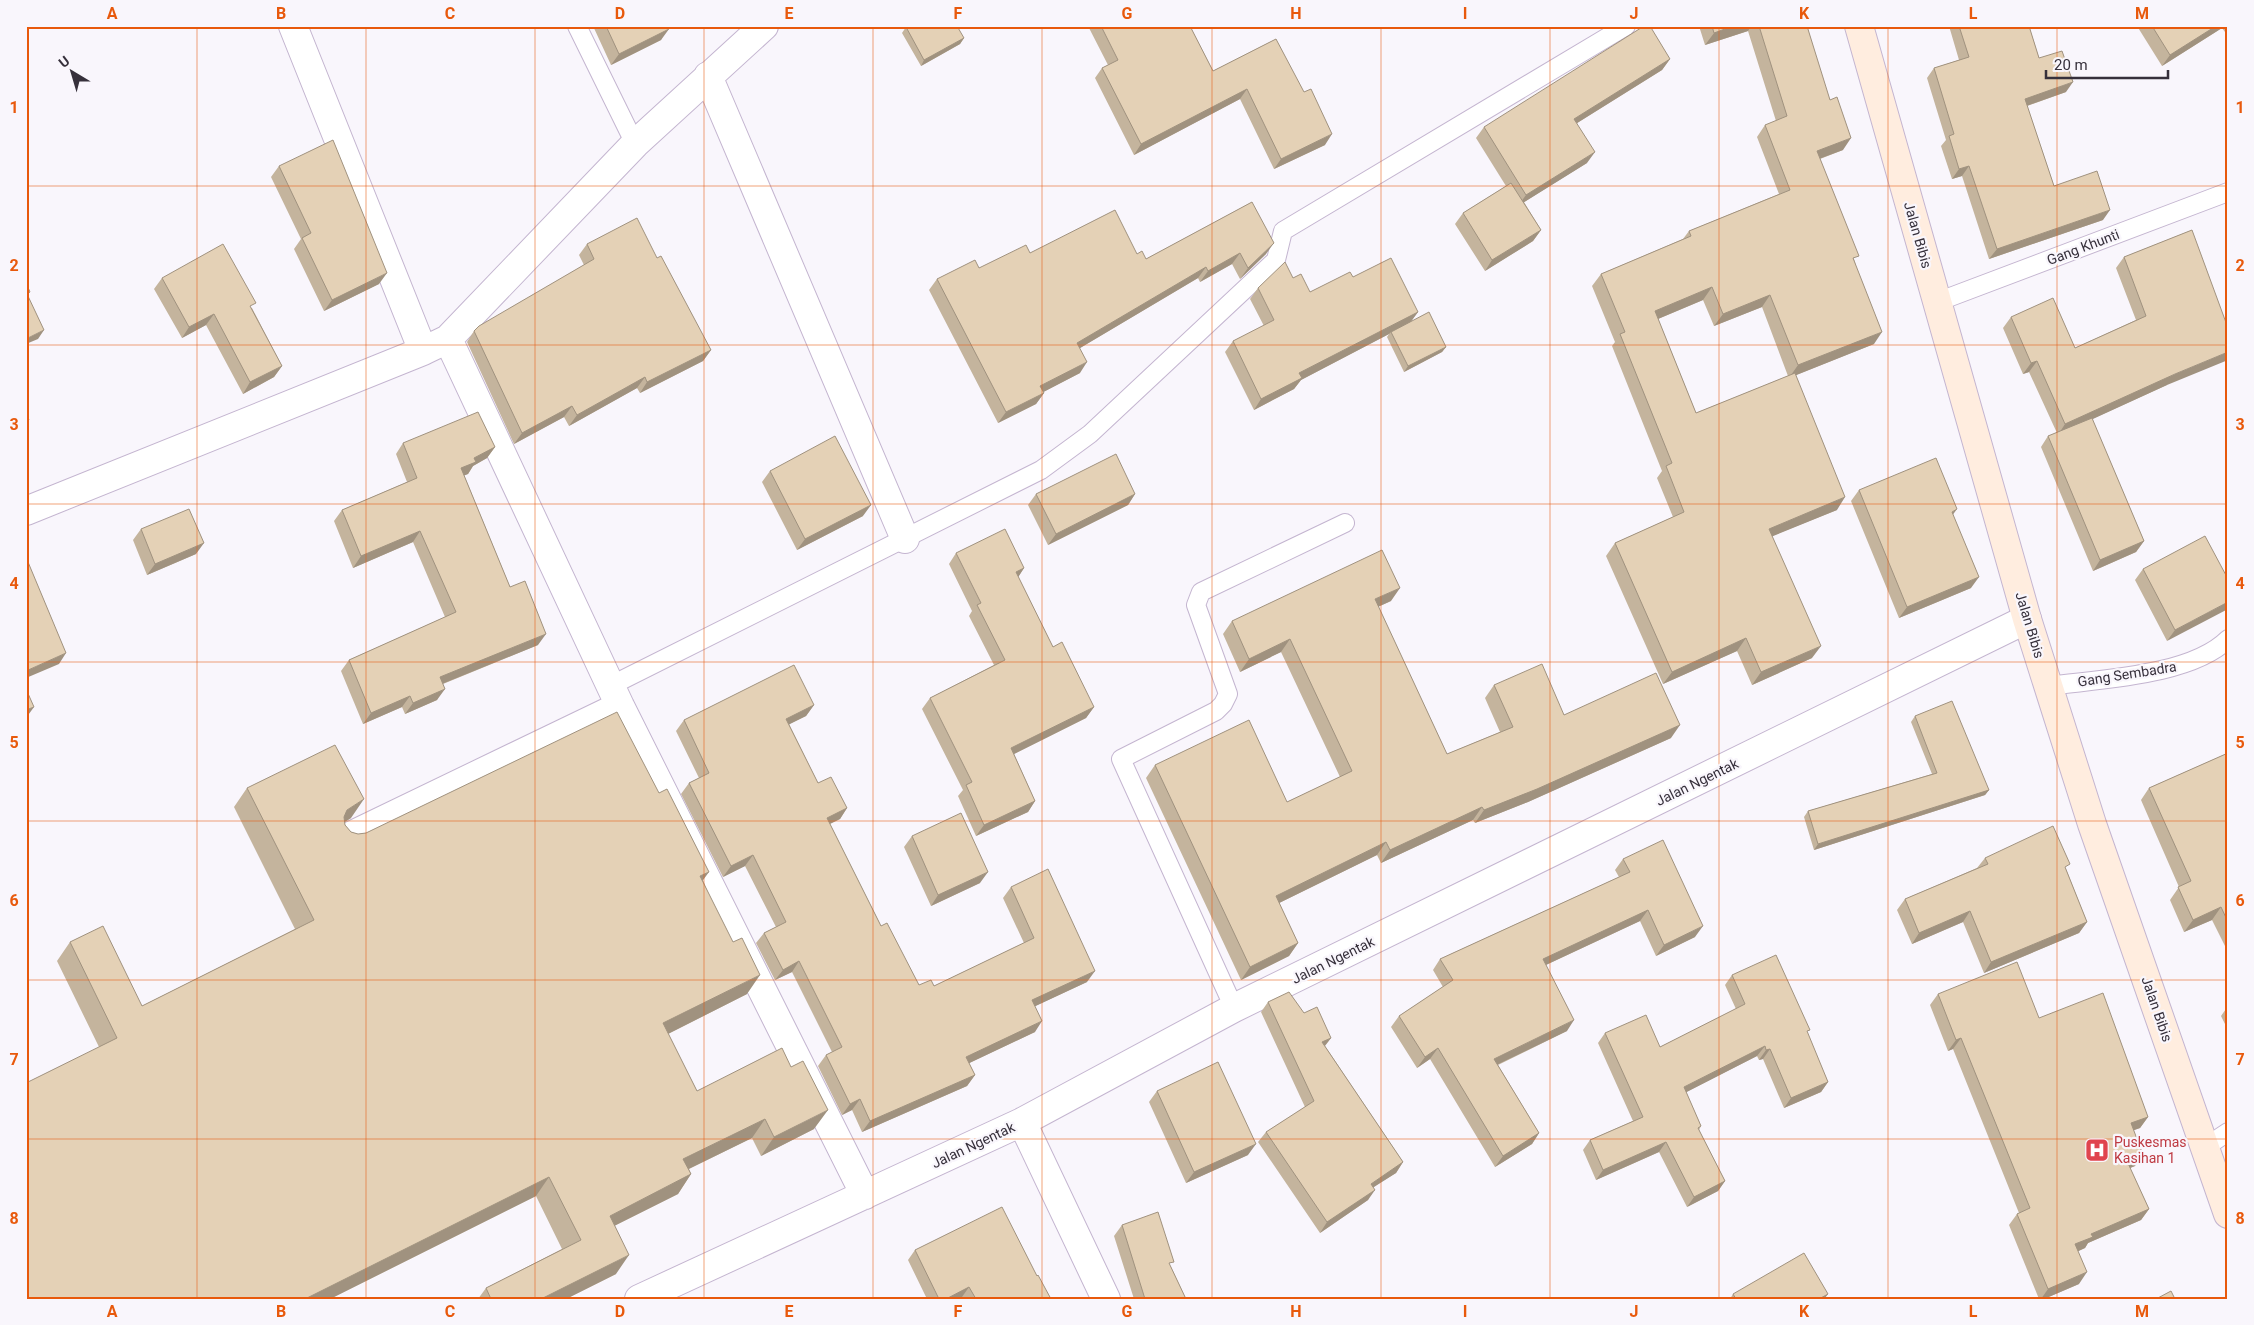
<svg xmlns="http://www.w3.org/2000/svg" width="2254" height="1325" viewBox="0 0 2254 1325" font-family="Roboto,sans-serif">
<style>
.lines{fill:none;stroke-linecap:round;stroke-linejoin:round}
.lane-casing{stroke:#c4b5d0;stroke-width:20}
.street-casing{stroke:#c4b5d0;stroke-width:30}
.secondary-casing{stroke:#c4b5d0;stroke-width:30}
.lane{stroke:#fff;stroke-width:18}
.street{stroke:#fff;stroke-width:28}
.secondary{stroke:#ffeddf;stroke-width:28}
.wall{fill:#c4b49d;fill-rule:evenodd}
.shaded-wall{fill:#a0927f}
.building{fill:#e4d1b6;stroke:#a0927f}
.grid{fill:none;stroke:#e8590c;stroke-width:1;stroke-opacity:0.55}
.labels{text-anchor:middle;stroke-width:4.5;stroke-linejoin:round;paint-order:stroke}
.street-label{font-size:14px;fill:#36303b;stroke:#f9f6fc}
.health-label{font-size:14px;fill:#be3a42;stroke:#f9f6fc;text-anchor:start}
.neatline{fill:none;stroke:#e8590c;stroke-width:2}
.grid-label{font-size:16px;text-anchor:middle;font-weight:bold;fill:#e8590c}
</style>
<rect width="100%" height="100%" fill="#f9f6fc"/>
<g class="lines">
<g class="lane-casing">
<path id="lane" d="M577,26L635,144
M1937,302L2228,192
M610,686L1041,470L1090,434L1276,260L1283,231L1626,26
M2049,686C2099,679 2191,676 2228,639
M1234,1008L1121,759L1216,711L1223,704L1228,694L1196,605L1201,592L1345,523
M2204,1148L2228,1132"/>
</g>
<g class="street-casing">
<path id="street" d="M293,26L423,351
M708,76L905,539
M448,339L620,706L865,1195
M26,511L423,351L448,339L635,144L764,26
M346,838L620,706
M1022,1122L1106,1299
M639,1299L1022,1122L1234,1008L2027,619"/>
</g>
<g class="secondary-casing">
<path id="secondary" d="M1859,26L2027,619L2092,824L2228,1214"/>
</g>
<use href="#lane" class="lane"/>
<use href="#street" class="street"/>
<use href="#secondary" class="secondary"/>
</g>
<path class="wall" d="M593,26H667L661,40L611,65Z
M1088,26H1190L1213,71L1276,39L1325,145L1274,169L1240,99L1134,155L1095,78L1102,68L1108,65Z
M1699,26H1807L1843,150L1820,159L1855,262L1874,344L1796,375L1837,510L1772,536L1812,658L1752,685L1737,651L1663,684L1606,556L1615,543L1673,517L1657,478L1662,471L1612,346L1615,342L1592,286L1601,274L1683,239L1689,231L1779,194L1757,137L1765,125L1776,121L1748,31L1705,45ZM1703,300L1714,326L1762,307L1788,376L1696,413L1658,319Z
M1949,26H2029L2039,58L2066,92L2027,106L2054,186L2103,220L1989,259L1962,176L1952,179L1941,146L1946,140L1927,78L1934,68L1959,60Z
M2137,26H2228V36L2222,28L2162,66Z
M906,27L964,38L960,44L921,66L902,33Z
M1670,59L1662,70L1577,123L1587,163L1524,202L1541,230L1533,241L1485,271L1455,224L1463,213L1506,186L1476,138L1484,127Z
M279,166L379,284L324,311L294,249L301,239L271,177Z
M1252,202L1266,254L1240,279L1232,264L1200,282L1198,278L1080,348V373L1043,392L1044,393L1036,404L998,423L929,290L937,279L979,268L1030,253L1137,254L1146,259Z
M2192,230L2167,385L2092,419L2144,541L2136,552L2093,571L2041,447L2048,436L2057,433L2029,372L2023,374L2003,328L2011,317L2075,348L2136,320L2116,268L2124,257Z
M587,244L657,258L711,350L703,361L640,393L637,388L569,426L564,417L514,444L467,342L474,331L584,265L579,255Z
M1353,277L1418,312L1411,321L1446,347L1442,352L1404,372L1387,337L1389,334L1301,380L1294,389L1254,410L1225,352L1233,341L1264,326L1250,299L1258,288L1293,278L1310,292Z
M162,278L252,308L282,366L274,377L243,394L206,325L182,338L154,289Z
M403,443L495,447L487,458L473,466L468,474L464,475L510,587L538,645L443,684L437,700L405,714L402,707L363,724L341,671L349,660L445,617L413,542L353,568L334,521L342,510L407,482L396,454Z
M770,471L863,516L797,550L762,482Z
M1859,490L1953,515L1971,588L1899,618L1851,501Z
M1036,494H1135L1128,505L1048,545L1028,505Z
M141,529L196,554L147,575L133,540Z
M956,553L1024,568L1018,577L1053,647L1094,707L1086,718L1014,754L1035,801L1028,812L976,836L958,796L963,790L922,709L930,698L994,665L969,616L972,611L949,564Z
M2143,569L2228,579L2167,641L2135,580Z
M1391,601L1378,607L1447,754L1500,732L1485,698L1494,685L1564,715L1671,738L1528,802L1475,823L1473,820L1381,863L1377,855L1279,903L1298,943L1289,956L1241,980L1146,778L1155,765L1287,802L1340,777L1281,652L1240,672L1223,634L1232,621Z
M814,705L806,716L789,724L818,783L847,808L840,819L830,824L881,926L919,985L934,986L1024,943L1003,898L1011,887L1087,982L1035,1006V1032L969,1063L975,1075L967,1086L862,1132L852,1110L842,1115L818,1066L826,1055L832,1052L792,972L775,980L756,943L764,933L776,927L745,866L723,877L681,794L689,783L699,778L676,731L684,720Z
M1915,716L1989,790L1985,795L1814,850L1804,817L1808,811L1932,774L1911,722Z
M2228,753V952L2212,920L2184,932L2170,900L2179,887L2141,800L2149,788Z
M247,788L351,818L345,822V825L351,832L358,834L703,880L747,994L668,1034L697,1091L814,1129L761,1156L752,1138L689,1169L691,1174L678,1194L614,1226L616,1274L566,1299H478L486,1288L562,1249L536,1196L330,1299H26L99,1047L57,961L70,942L142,1006L295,929L234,807Z
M912,836L980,883L931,906L904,847Z
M1985,858L2066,869L2087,922L2079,933L1984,973L1963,922L1912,944L1897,910L1905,899L1977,868Z
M1623,859L1695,937L1656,956L1640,921L1546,965L1567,1031L1498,1065L1539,1133L1532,1144L1495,1167L1430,1059L1417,1068L1391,1027L1399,1016L1443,987L1433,970L1440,959L1619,877L1615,870Z
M1732,975L1807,1034L1828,1082L1821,1092L1784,1108L1763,1059L1759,1060L1757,1056L1686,1092L1701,1126L1699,1130L1725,1181L1718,1191L1687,1207L1659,1152L1596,1180L1583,1150L1590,1140L1633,1121L1598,1043L1605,1033L1660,1047L1736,1009L1725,985Z
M1938,994L2039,1018L2148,1117L2140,1128L2134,1130L2135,1166L2130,1168L2149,1209L2141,1220L2088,1243L2085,1248L2078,1251L2079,1284L2044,1299H2039L2009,1225L2017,1214L2019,1213L1953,1049L1948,1051L1930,1005Z
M1268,1002L1304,1013L1331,1038L1325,1046L1403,1162L1396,1173L1373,1187L1368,1200L1320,1233L1258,1142L1266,1132L1305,1107L1261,1012Z
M2228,1006V1030L2221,1016Z
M1157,1091L1248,1155L1186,1183L1149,1102Z
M1122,1225L1171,1267L1186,1299H1134L1114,1236Z
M915,1250L1037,1276L1051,1299H963L962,1297L958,1299H927L908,1260Z
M1733,1294H1828L1824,1299H1730Z"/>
<path class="shaded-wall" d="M1733,26H1751L1748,31L1705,45L1714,33Z
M2216,26H2224L2222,28L2162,66L2170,55Z
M669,29L661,40L611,65L619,54Z
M964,38L960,44L921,66L924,60Z
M1670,59L1662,70L1566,130L1574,119Z
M2073,82L2066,92L2018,109L2025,99Z
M1247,89L1240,99L1134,155L1141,144Z
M1332,134L1325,145L1274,169L1281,159Z
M1851,138L1843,150L1808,163L1817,151Z
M1595,152L1587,163L1518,206L1526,195Z
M1969,166L1962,176L1952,179L1959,169Z
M2110,210L2103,220L1989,259L1997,249Z
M1541,230L1533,241L1485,271L1492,260Z
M1274,243L1266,254L1240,279L1248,268Z
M1240,253L1232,264L1200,282L1208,271Z
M1206,267L1198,278L1070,354L1077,343Z
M387,273L379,284L324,311L332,300Z
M1712,287L1703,300L1646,324L1655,311Z
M1770,295L1762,307L1714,326L1723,314Z
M1418,312L1410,323L1391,332L1389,334L1301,380L1294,389L1254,410L1261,399L1299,373Z
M214,314L206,325L182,338L189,327Z
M44,330L38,339L26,344V339Z
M1882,332L1874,344L1789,378L1798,365Z
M1446,347L1442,352L1404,372L1408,366Z
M711,350L703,361L640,393L647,382Z
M2228,352V360L2167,385L2058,435L2065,424L2175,374Z
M2037,361L2029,372L2023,374L2031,363Z
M1087,362L1080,373L1032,398L1040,386Z
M282,366L274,377L243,394L250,382Z
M645,377L637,388L569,426L577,415Z
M1044,393L1036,404L998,423L1006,412Z
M572,406L564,417L514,444L522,433Z
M495,447L487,458L473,466L468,474L453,480L461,468L474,458Z
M1135,494L1128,505L1048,545L1056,534Z
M1845,497L1837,510L1761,541L1769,529Z
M871,505L863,516L797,550L805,539Z
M1957,509L1949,520L1952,512Z
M420,531L413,542L353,568L361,556Z
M2144,541L2136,552L2093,571L2100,560Z
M204,543L196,554L147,575L155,564Z
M1024,568L1017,579L1016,572Z
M1979,577L1971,588L1899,618L1907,607Z
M1400,588L1391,601L1366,612L1375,599Z
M2228,602V609L2167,641L2175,630Z
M546,634L538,645L432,688L440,677Z
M1746,638L1737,651L1663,684L1672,672Z
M1290,639L1281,652L1240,672L1249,659Z
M1821,646L1812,658L1752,685L1761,672Z
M66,653L59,664L26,678V671Z
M445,689L437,700L405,714L413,703Z
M410,696L402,707L363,724L371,713Z
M814,705L806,716L778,730L786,719Z
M34,707L26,718V710Z
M1094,707L1086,718L1004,759L1011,748Z
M1680,725L1671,738L1528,802L1475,823L1484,810Z
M1989,790L1985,795L1814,850L1818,844Z
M364,799L351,818L333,829L347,810Z
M1035,801L1028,812L976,836L984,825Z
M1482,807L1473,820L1381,863L1390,850Z
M847,808L840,819L819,829L827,818Z
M1386,842L1377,855L1267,909L1276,896Z
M753,855L745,866L723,877L731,866Z
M709,872L695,891L700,876Z
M988,872L980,883L931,906L938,895Z
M2221,907L2212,920L2184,932L2193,920Z
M1648,910L1640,921L1535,970L1543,959Z
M1970,911L1963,922L1912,944L1919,933Z
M2087,922L2079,933L1984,973L1991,962Z
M1703,926L1695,937L1656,956L1664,945Z
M1298,943L1289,956L1241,980L1250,967Z
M799,961L792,972L775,980L783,970Z
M1095,971L1087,982L1025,1011L1032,1000Z
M760,975L747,994L650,1043L663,1023Z
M1574,1020L1567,1031L1486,1070L1494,1059Z
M1042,1021L1035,1032L959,1068L966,1057Z
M1331,1038L1323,1048L1322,1042Z
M1961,1038L1953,1049L1948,1051L1956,1040Z
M1765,1046L1757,1056L1677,1097L1684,1087Z
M1438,1048L1430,1059L1417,1068L1425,1057Z
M1770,1049L1763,1059L1759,1060L1766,1050Z
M975,1075L967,1086L862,1132L870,1121Z
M1828,1082L1821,1092L1784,1108L1791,1098Z
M860,1099L852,1110L842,1115L850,1104Z
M828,1110L814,1129L761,1156L774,1137Z
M2148,1117L2140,1128L2123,1134L2131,1123Z
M765,1119L752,1138L670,1178L683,1159Z
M1539,1133L1532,1144L1495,1167L1503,1156Z
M1666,1142L1659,1152L1596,1180L1603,1170Z
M1256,1144L1248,1155L1186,1183L1194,1172Z
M2143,1155L2135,1166L2120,1172L2127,1161Z
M1403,1162L1396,1173L1363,1194L1371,1184Z
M691,1174L678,1194L596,1235L610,1216Z
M549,1177L536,1196L330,1299H305Z
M1725,1181L1718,1191L1687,1207L1694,1197Z
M1375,1190L1368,1200L1320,1233L1327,1222Z
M2149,1209L2141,1220L2088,1243L2085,1248L2068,1256L2075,1244L2091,1234Z
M629,1255L616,1274L566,1299H541Z
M2087,1272L2079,1284L2044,1299H2041L2048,1289Z
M969,1287L962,1297L958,1299H946Z
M1828,1294L1824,1299H1819Z"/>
<path class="building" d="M606,26H667L669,29L619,54Z
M908,26H957L964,38L924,60L906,27Z
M1101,26H1190L1213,71L1276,39L1304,92L1311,89L1332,134L1281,159L1247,89L1141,144L1102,68L1118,60Z
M1644,26H1650L1670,59L1574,119L1595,152L1526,195L1484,127Z
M1712,26H1733L1714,33Z
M1759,26H1807L1830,100L1837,97L1851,138L1817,151L1859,256L1853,258L1882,332L1798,365L1770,295L1723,314L1712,287L1655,311L1696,413L1795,373L1845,497L1769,529L1821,646L1761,672L1746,638L1672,672L1615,543L1684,512L1666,466L1672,463L1620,334L1625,332L1601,274L1691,236L1689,231L1790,190L1765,125L1787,116Z
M1959,26H2029L2039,58L2062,51L2073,82L2025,99L2054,186L2097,171L2110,210L1997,249L1969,166L1959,169L1949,136L1954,134L1934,68L1969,57Z
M2152,26H2216L2170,55Z
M333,140L387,273L332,300L302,238L311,233L279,166Z
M1511,183L1541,230L1492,260L1463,213Z
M1252,202L1274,243L1248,268L1240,253L1208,271L1206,267L1077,343L1087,362L1040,386L1044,393L1006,412L937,279L975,260L979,268L1026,245L1030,253L1115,210L1137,254L1142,251L1146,259Z
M637,218L657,258L661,256L711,350L647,382L645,377L577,415L572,406L522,433L474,331L479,326L594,259L587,244Z
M2192,230L2228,328V352L2175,374L2065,424L2037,361L2031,363L2011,317L2053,298L2075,348L2146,316L2124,257Z
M223,244L256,303L250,306L282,366L250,382L214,314L189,327L162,278Z
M1391,258L1418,312L1299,373L1302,378L1261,399L1233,341L1274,320L1258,288L1285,262L1293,278L1301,274L1310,292L1350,272L1353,277Z
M26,283L30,292L27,294L44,330L26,339Z
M1429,312L1446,347L1408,366L1391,332Z
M478,412L495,447L474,458L476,462L461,468L510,587L525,581L546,634L440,677L445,689L413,703L410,696L371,713L349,660L456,612L420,531L361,556L342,510L417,478L403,443Z
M26,414L29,420L26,421Z
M2092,418L2144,541L2100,560L2048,436Z
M835,436L871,505L805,539L770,471Z
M1116,454L1135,494L1056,534L1036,494Z
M1936,458L1957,509L1952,512L1979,577L1907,607L1859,490Z
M189,509L204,543L155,564L141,529Z
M1005,529L1024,568L1016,572L1053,647L1062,642L1094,707L1011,748L1035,801L984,825L966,785L972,782L930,698L1005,660L977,605L981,603L956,553Z
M2205,536L2228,579V602L2175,630L2143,569Z
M1382,550L1400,588L1375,599L1447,754L1513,727L1494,685L1542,664L1564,715L1656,673L1680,725L1537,789L1484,810L1482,807L1390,850L1386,842L1276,896L1298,943L1250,967L1155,765L1249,720L1287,802L1352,771L1290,639L1249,659L1232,621Z
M26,562H28L66,653L26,671Z
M794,665L814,705L786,719L818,783L831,777L847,808L827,818L881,926L887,923L919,985L931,980L934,986L1034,938L1011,887L1048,869L1095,971L1032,1000L1042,1021L966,1057L975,1075L870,1121L860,1099L850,1104L826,1055L842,1047L799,961L783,970L764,933L786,922L753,855L731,866L689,783L709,773L684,720Z
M26,689L34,707L26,710Z
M1952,701L1989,790L1818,844L1808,811L1937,773L1915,716Z
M617,712L659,793L667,789L709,872L700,876L733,942L742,938L760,975L663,1023L697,1091L782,1048L791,1067L803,1061L828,1110L774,1137L765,1119L683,1159L691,1174L610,1216L629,1255L541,1299H491L486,1288L581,1240L549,1177L305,1299H26V1083L117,1038L70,942L103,926L142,1006L314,920L247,788L335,745L364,799L347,810L344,817L345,825L351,832L358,834L366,833Z
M2228,753V922L2221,907L2193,920L2178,887L2191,881L2149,788Z
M961,813L988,872L938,895L912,836Z
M2053,826L2070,864L2065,867L2087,922L1991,962L1970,911L1919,933L1905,899L1988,864L1985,858Z
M1663,840L1703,926L1664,945L1648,910L1543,959L1574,1020L1494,1059L1539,1133L1503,1156L1438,1048L1425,1057L1399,1016L1453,980L1440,959L1630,872L1623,859Z
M1776,955L1810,1030L1807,1031L1828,1082L1791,1098L1770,1049L1766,1050L1765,1046L1684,1087L1701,1126L1698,1128L1725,1181L1694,1197L1666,1142L1603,1170L1590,1140L1643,1117L1605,1033L1646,1015L1660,1047L1745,1004L1732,975Z
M2017,962L2039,1018L2103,993L2148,1117L2131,1123L2143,1155L2127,1161L2149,1209L2091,1234L2093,1237L2075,1244L2087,1272L2048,1289L2017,1214L2030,1208L1961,1038L1956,1040L1938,994Z
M1289,992L1304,1013L1317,1007L1331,1038L1322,1042L1403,1162L1371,1184L1375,1190L1327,1222L1266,1132L1314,1101L1268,1002Z
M1218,1062L1256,1144L1194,1172L1157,1091Z
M1002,1207L1037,1276L1038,1275L1051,1299H976L969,1287L946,1299H939L915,1250Z
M1158,1212L1174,1262L1169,1263L1186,1299H1145L1122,1225Z
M1804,1253L1828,1294L1819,1299H1736L1733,1294Z
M2171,1291L2175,1299H2156Z"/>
<path class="grid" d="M197,26V1299M366,26V1299M535,26V1299M704,26V1299M873,26V1299M1042,26V1299M1212,26V1299M1381,26V1299M1550,26V1299M1719,26V1299M1888,26V1299M2057,26V1299M26,186H2228M26,345H2228M26,504H2228M26,662H2228M26,821H2228M26,980H2228M26,1139H2228"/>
<defs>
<g id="hospital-square" transform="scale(1.25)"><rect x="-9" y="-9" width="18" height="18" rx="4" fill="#e0444e" stroke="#f9f6fc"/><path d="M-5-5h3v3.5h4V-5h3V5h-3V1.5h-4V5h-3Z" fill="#fff"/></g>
</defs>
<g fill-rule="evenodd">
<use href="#hospital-square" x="2097" y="1150"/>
</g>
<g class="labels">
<g class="street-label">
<text transform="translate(1918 235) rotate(74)" y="5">Jalan Bibis</text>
<text transform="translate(2083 247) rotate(-21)" y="5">Gang Khunti</text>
<text transform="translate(2030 625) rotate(73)" y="5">Jalan Bibis</text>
<text transform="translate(2127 674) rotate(-9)" y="5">Gang Sembadra</text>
<text transform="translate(1697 782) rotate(-26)" y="5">Jalan Ngentak</text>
<text transform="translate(1333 960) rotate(-26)" y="5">Jalan Ngentak</text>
<text transform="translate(2157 1009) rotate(71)" y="5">Jalan Bibis</text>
<text transform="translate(973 1145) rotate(-25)" y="5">Jalan Ngentak</text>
</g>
<g class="health-label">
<text x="2114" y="1147">Puskesmas<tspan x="2114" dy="16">Kasihan 1</tspan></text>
</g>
</g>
<rect width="2254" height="1325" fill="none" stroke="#f9f6fc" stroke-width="55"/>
<g transform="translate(72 72) rotate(322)" stroke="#f9f6fc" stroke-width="4" paint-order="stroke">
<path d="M0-4L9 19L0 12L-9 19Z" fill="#36303b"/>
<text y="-8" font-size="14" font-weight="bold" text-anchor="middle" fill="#36303b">U</text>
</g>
<path d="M2046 70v8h122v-8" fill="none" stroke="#36303b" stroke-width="2.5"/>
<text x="2054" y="70" font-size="15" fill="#36303b" stroke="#f9f6fc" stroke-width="4" paint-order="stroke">20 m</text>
<rect x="28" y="28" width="2198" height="1270" class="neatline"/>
<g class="grid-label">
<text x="112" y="19">A</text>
<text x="281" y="19">B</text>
<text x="450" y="19">C</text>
<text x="620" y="19">D</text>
<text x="789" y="19">E</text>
<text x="958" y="19">F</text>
<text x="1127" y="19">G</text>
<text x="1296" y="19">H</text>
<text x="1465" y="19">I</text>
<text x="1634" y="19">J</text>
<text x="1804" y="19">K</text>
<text x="1973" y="19">L</text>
<text x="2142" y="19">M</text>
<text x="14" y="113">1</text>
<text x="2240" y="113">1</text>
<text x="14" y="271">2</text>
<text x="2240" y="271">2</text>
<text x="14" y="430">3</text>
<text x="2240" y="430">3</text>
<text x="14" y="589">4</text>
<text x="2240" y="589">4</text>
<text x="14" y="748">5</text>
<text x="2240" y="748">5</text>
<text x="14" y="906">6</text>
<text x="2240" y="906">6</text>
<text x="14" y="1065">7</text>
<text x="2240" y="1065">7</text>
<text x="14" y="1224">8</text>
<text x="2240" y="1224">8</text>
<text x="112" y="1317">A</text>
<text x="281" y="1317">B</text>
<text x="450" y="1317">C</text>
<text x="620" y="1317">D</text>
<text x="789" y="1317">E</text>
<text x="958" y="1317">F</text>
<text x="1127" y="1317">G</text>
<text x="1296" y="1317">H</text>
<text x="1465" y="1317">I</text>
<text x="1634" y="1317">J</text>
<text x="1804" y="1317">K</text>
<text x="1973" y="1317">L</text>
<text x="2142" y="1317">M</text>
</g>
</svg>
